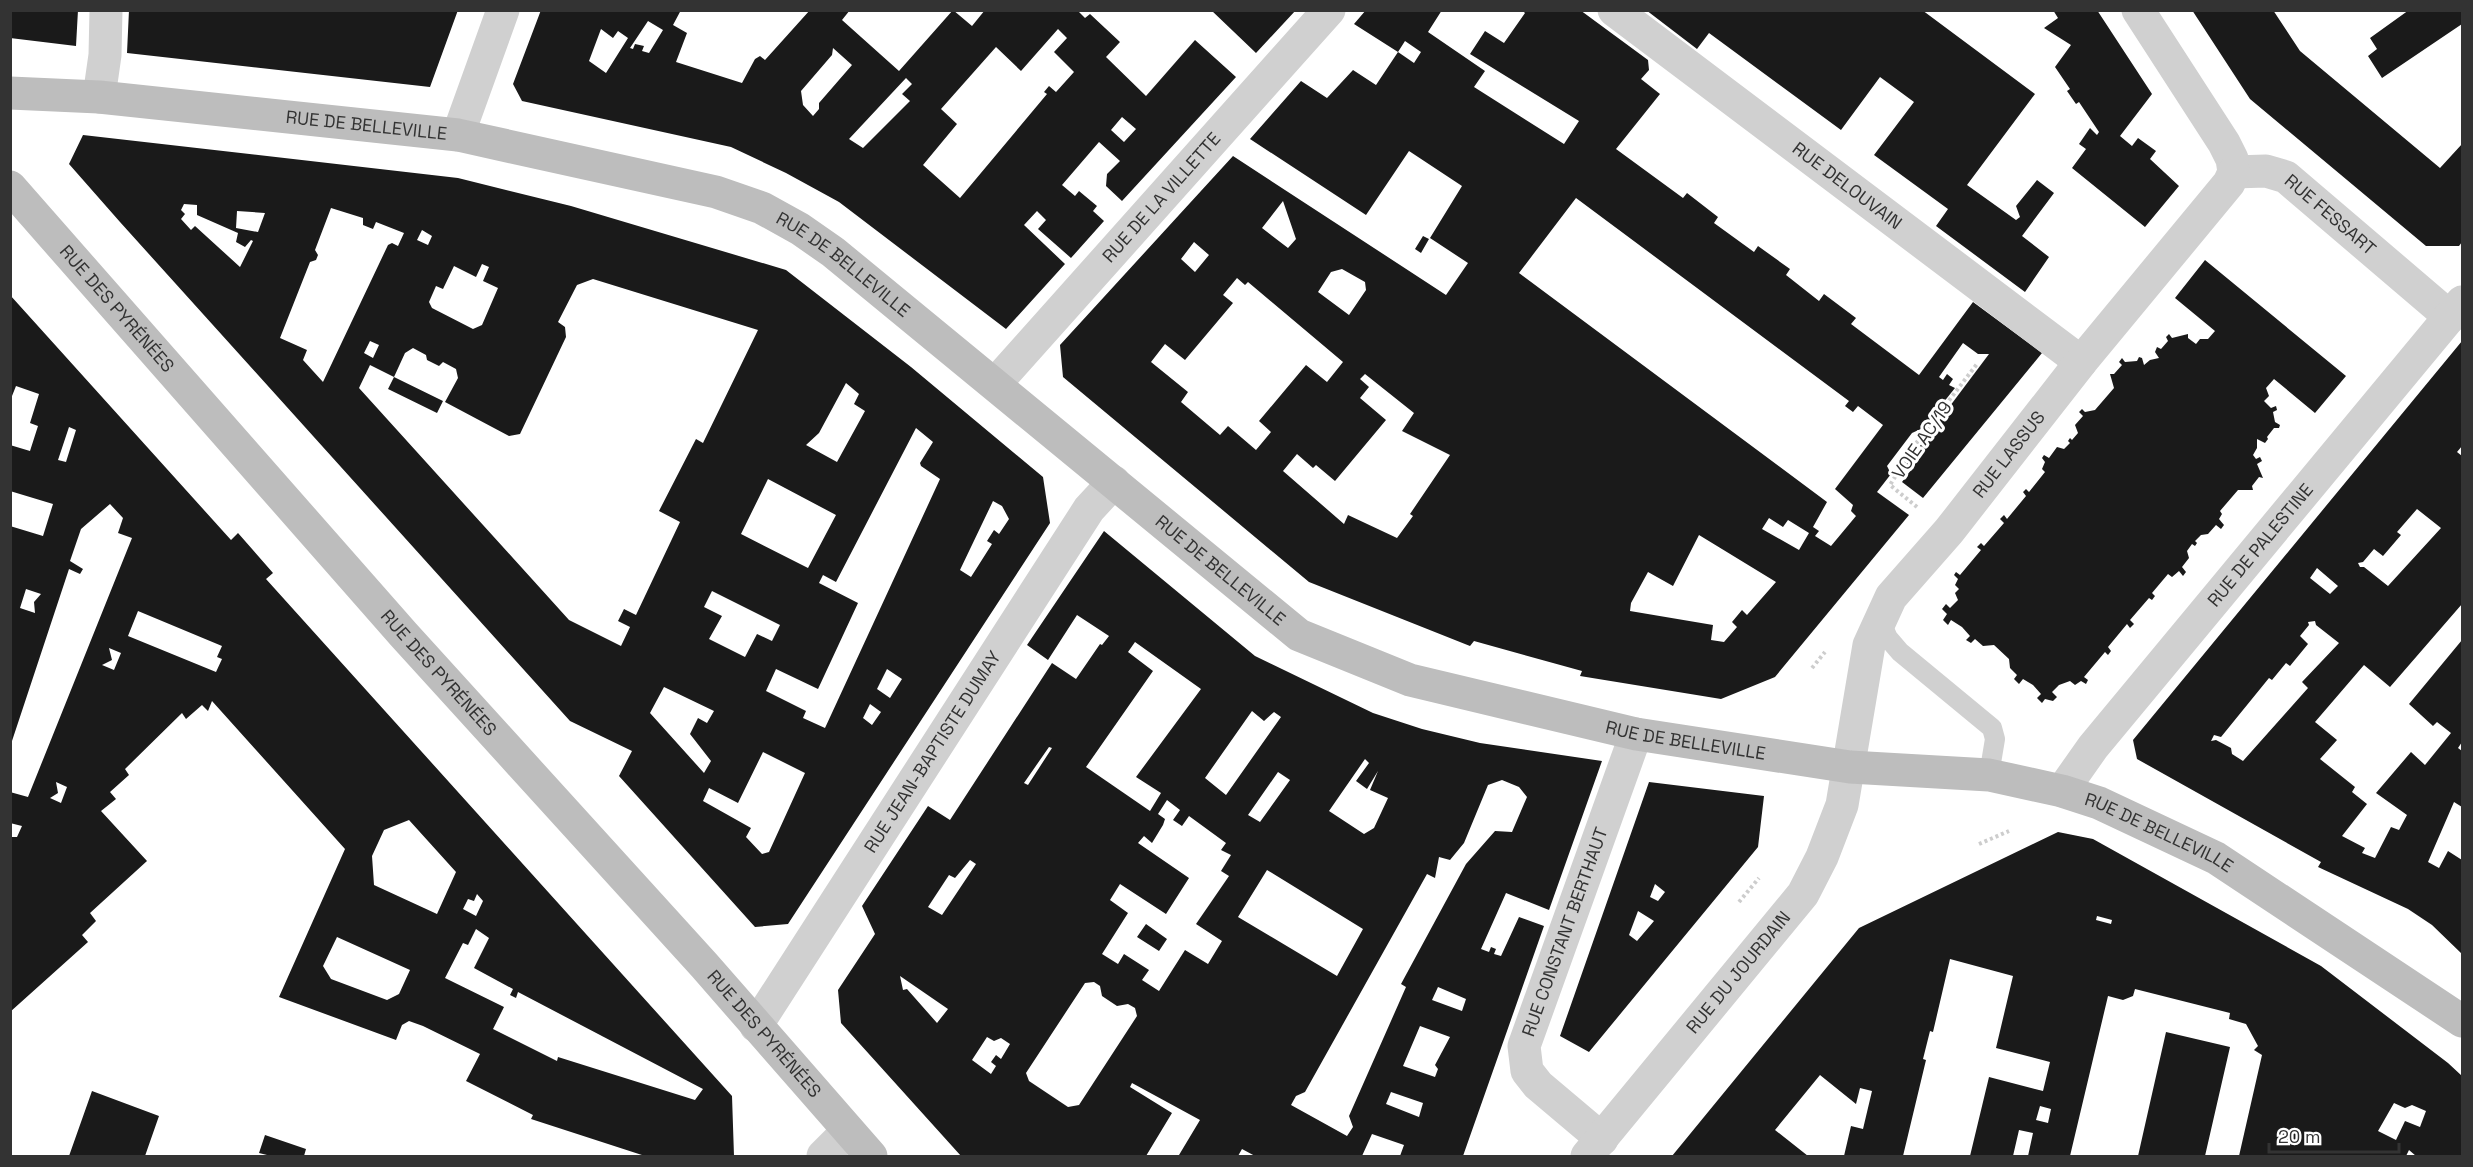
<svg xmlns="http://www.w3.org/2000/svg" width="2473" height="1167" viewBox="0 0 2473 1167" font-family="'Space Grotesk',sans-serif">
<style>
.building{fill:#1a1a1a;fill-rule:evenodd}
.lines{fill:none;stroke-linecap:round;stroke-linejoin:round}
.path{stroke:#cdcdcd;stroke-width:4;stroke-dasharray:3 3;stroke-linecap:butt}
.lane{stroke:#d0d0d0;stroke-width:20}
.street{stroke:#d0d0d0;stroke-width:33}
.secondary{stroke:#bdbdbd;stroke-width:33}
.labels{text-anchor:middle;stroke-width:6;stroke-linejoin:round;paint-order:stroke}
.street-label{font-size:18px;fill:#333;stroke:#fff}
</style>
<rect width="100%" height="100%" fill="#fff"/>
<path class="building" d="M10,10H78L76,46L10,38Z
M129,10H458L430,87L127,53Z
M541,10H681L673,25L687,33L676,62L742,83L755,59L760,56L765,60L810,10H850L842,20L899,71L953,10L972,26L985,10H1077L1085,18L1090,14L1120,42L1106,57L1146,96L1195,40L1236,77L1122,201L1106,186L1107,174L1120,161L1099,142L1062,185L1075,196L1079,191L1097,206L1093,211L1104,221L1071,258L1038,229L1046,220L1037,211L1024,225L1065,264L1006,329L839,202L786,173L731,147L522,101L513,84ZM648,21L663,30L649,53L642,51L644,46L635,44L633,49L630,48ZM601,29L613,38L618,31L628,38L606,73L589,61ZM1058,29L1067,38L1054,52L1074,72L1056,92L1049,86L1044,92L1047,94L960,198L923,165L957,124L941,109L996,47L1021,71ZM833,48L852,65L819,103V109L813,116L803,105L801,91L832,55ZM906,78L912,84L902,94L910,101L863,148L849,139ZM1122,117L1136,129L1124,142L1111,130Z
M1211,10H1296L1256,53Z
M1366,10H1442L1428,32L1485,71L1474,87L1564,144L1579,121L1470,54L1485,31L1504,43L1525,13L1522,10H1580L1648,60L1649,70L1641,79L1660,94L1616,149L1683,198L1687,193L1718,217L1714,223L1754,252L1758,246L1790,269L1786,275L1819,301L1824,294L1856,318L1851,324L1919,375L1973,302L2042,353L1923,498L1902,482L1911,470L1905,466L1989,354H1978L1963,343L1939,377L1943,380L1947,374L1953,379L1949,385L1955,388L1923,428L1912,433L1887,466L1891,474L1877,492L1909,515L1775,677L1721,699L1580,676L1582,671L1474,641L1470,646L1309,582L1063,377L1060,345L1233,156L1446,295L1468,263L1430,238L1462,186L1409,151L1366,215L1250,139L1301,81L1327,98L1353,70L1376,85L1398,52L1414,63L1421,52L1405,41L1398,52L1354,24ZM1576,198L1849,401L1845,406L1853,412L1858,406L1883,425L1835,489L1853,505L1851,511L1856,516L1831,546L1815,536L1819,531L1813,527L1827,502L1519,273ZM1283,201L1296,239L1288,248L1262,228ZM1194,242L1209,255L1195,272L1181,259ZM1342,269L1365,282L1366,290L1349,315L1318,292L1331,272ZM1237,278L1245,285L1248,282L1343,362L1327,382L1306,365L1259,421L1271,432L1256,450L1228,426L1220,435L1181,402L1188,392L1151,362L1165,344L1185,360L1233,303L1223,295ZM1365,374L1414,413L1402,431L1450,455L1410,514L1413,516L1397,538L1348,515L1344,524L1283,471L1297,454L1313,468L1316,465L1335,481L1386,420L1360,398L1369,387L1360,379ZM1769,518L1783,527L1788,520L1809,533L1799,550L1762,529ZM1699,535L1776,582L1747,615L1742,610L1732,622L1737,627L1724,642L1711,640L1713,625L1630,611L1631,603L1648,572L1673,586Z
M1646,10H1922L2035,94L1967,185L2016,220L2020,217L2016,206L2037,180L2054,193L2022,236L2049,257L2025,292L1936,226L1948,209L1874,155L1914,102L1880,77L1841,130L1709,33L1697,49Z
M2053,10H2097L2152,94L2120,136L2132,146L2138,138L2156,151L2150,159L2179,186L2145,227L2072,168L2086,149L2079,144L2090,128L2097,135L2099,132L2079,102L2076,104L2067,91L2070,89L2055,67L2071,45L2044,28L2058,18Z
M2192,10H2273L2300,51L2440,168L2462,144V242L2459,246H2426L2250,99Z
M2409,10H2462V24L2382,78L2368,56L2377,49L2370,38Z
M83,135L458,178L571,206L786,270L911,367L1043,477L1050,523L788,924L755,927L619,776L632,751L570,721L120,222L69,164ZM184,204L197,205V215L238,233L236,242L245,247L251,240L253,241L240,267L195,226L191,230L181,219L185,214L181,210ZM331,208L363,218V225L373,229L376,222L404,233L398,246L392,243L388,245L323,382L303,360L307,350L280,338L310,262L316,260L318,255L315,250ZM237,211L265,213L258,232L236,228ZM422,230L432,236L428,245L417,240ZM482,264L489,267L483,281L498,288L482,325L473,329L432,308L429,302L436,286L443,289L454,266L476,277ZM593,279L758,330L703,443L696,439L659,511L680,522L636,615L624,609L618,621L630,627L621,646L569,620L359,388L370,365L394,377L405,353L413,348L426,355L427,360L439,366L443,362L456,369L458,378L445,402L509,436L520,434L566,337L565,327L558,322L577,285ZM370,341L379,345L373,358L364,353ZM846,383L859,394L854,404L865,411L837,462L806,445L819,433ZM916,428L933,442L920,463L921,466L940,479L825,728L803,718L806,711L766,691L776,669L818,689L858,603L819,583L823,575L836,582ZM768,479L836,515L808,568L741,534ZM993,501L1002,506L1009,519L999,534L994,530L987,541L992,544L971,577L960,570ZM712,591L780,625L772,641L757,634L745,657L709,639L722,616L704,607ZM887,669L902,679L890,698L877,689ZM664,687L714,711L707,723L698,718L690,734L711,761L704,773L650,713ZM870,704L881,712L872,725L863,718ZM763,752L805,773L769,852L762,854L746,837L751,828L703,801L709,788L738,803Z
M1423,236L1429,239L1421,253L1415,249Z
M2205,260L2346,376L2315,413L2274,379L2266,388L2269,396L2264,401L2271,408L2276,406L2277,410L2273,412L2275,422L2280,425L2279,428H2274L2267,437L2268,439L2265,443L2257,439V448L2253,455L2256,459L2260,457L2262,461L2257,464L2263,478L2259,477L2252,486L2253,490H2238L2220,511L2222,514L2219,519L2224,525L2221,529L2216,525L2208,534L2201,535L2195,541L2197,543L2195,546L2192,544L2187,551L2189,558L2182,567L2186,572L2183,576L2179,571L2172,577L2168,574L2152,593L2155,596L2152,600L2149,598L2130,620L2134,624L2130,628L2127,624L2108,647L2111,651L2108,655L2105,652L2084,677L2088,680L2086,684L2081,681L2075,685L2070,681L2059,685L2052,692L2057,697L2053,701L2045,699L2042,703L2037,698L2041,694L2033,685L2023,679L2019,684L2014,679L2017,675L2010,668L2009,659L1994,645L1983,646L1975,639L1971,643L1966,640L1970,636L1962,627L1951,620L1948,625L1943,620L1947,614L1942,609L1946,604L1950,608L1958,600L1955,593L1959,589L1955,585L1958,579L1954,575L1956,572L1960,575L1981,550L1977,547L1981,543L1984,546L2004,523L2000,519L2004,515L2007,519L2026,496L2023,492L2026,489L2029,492L2045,472L2042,469L2045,462L2042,458L2044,455L2049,458L2057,447L2064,449L2070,443L2068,441L2070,438L2072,440L2078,433L2075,425L2083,416L2079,412L2082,409L2085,412L2095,410L2114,388L2110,374H2114L2122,365L2119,362L2122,358L2125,362L2137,361L2139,357L2142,358L2144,365L2150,360L2159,358L2155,352L2157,347L2161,349L2168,341L2166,337L2169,334L2172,338L2188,334V338L2196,344L2200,339H2208L2215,331L2175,298Z
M10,295L231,540L238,533L273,573L266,579L732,1096L734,1156H645L531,1119L533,1115L466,1081L480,1054L423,1026L409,1021L402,1025L396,1040L279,997L345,849L212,701L208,711L202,705L186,719L182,713L125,769L129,775L110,792L116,799L101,811L147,861L90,913L96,921L82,935L88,942L10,1012V841L12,837H17L22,826L10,823V792L28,797L132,538L118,533L123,518L110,504L81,529L70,561L83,569L80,574L69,569L10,747V526L43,536L53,504L10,491V445L30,451L38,426L30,423L39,394L16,386L10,401ZM69,427L76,430L66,462L58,460ZM26,589L41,594L34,602L35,613L20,608ZM138,611L222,646L217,657L222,659L216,672L128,636ZM109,648L121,653L114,670L102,665L112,660ZM56,782L67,787L61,803L50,798L58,793ZM409,820L456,872L437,914L374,885L372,856L384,830ZM477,894L483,901L476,916L463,909L468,899L474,901ZM476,929L489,938L474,968L513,989L510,995L516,998L518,992L703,1089L695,1100L558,1057L557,1061L493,1029L504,1007L445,978L463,943L468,945ZM337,937L410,970L399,994L387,1000L331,979L323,966Z
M2462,341V446L2457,452L2462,456V604L2390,687L2364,665L2315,722L2337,740L2320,759L2355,787L2352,792L2367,804L2342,836L2365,848L2362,853L2375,858L2391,827L2399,830L2407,815L2376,793L2411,752L2425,765L2451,733L2437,722L2433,726L2409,704L2462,640V742L2458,748L2462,751V807L2454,802L2428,862L2439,868L2448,851L2462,860V954L2432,925L2408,909L2318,867L2321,862L2137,759L2133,740ZM2417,509L2441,528L2388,586L2364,567H2360L2358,563L2363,562L2374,549L2383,556L2401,535L2397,532ZM2317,568L2338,586L2330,594L2310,578ZM2315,621L2316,625L2339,643L2302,682L2308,688L2243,761L2232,754L2231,748L2216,740L2211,741L2214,735L2221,737L2269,678L2272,680L2286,663L2290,666L2308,644L2300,636L2309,625L2308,622Z
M394,377L443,401L437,413L388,389Z
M1104,531L1255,656L1373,713L1422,729L1480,743L1602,761L1549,910L1506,893L1481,949L1489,952L1491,947L1496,949L1494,954L1501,956L1519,917L1544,926L1463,1156H1400L1404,1145L1372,1134L1362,1156H1255L1242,1149L1238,1156H1181L1179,1155L1200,1120L1132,1083L1130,1087L1172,1113L1146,1156H961L841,1023L838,990L875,934L862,906L928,806L950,820L1052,663L1076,679L1100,644L1102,645L1109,636L1077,615L1048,660L1027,645ZM1135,642L1201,689L1136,777L1161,793L1150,811L1086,767L1153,671L1128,652ZM1252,711L1264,721L1274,712L1281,717L1226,795L1205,778ZM1049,747L1052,748L1028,785L1024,783ZM1365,759L1369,763L1356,781L1367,789L1378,771L1370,790L1388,798L1374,828L1364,834L1329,811ZM1278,772L1290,780L1260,822L1248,815ZM1502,780L1519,787L1527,797L1512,832L1495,831L1466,864L1401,984L1406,987L1349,1116L1353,1127L1347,1136L1291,1105L1296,1096L1305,1092L1427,874L1435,878L1439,857L1450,860L1464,843L1488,785ZM1167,800L1180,810L1173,820L1182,826L1189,816L1226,843L1221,850L1231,855L1221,871L1229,876L1196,924L1222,941L1208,964L1185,950L1159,991L1142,980L1149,970L1124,954L1118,964L1102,954L1128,913L1110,900L1120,884L1166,914L1189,878L1138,843L1144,836L1152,843L1163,825L1165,819L1158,814ZM970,860L976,864L942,915L928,907L949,875L955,878ZM1267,870L1363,929L1337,976L1238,917ZM900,976L948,1009L937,1023L907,989L903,990ZM1094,982L1100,986L1102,996L1117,1006L1128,1004L1135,1008L1137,1016L1079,1105L1068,1107L1029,1081L1026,1073L1085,983ZM1438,987L1466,999L1462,1011L1432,1000ZM1420,1026L1450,1037L1435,1065L1438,1069L1435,1077L1403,1066ZM987,1037L994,1041L1001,1038L1010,1044L1001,1059L996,1055L991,1062L996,1066L991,1074L972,1060ZM1391,1092L1423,1103L1419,1117L1386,1104Z
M1649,782L1764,796L1758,847L1589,1052L1560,1036ZM1655,884L1665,892L1658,901L1650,897ZM1638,911L1654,921L1637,941L1629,935Z
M2058,832L2093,839L2321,966L2448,1063L2462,1076V1156H2416L2409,1150L2406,1156H2239L2262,1055L2254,1050L2258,1046L2246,1024L2229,1019L2230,1013L2135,989L2133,996L2123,1000L2108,996L2070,1156H2028L2033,1133L2019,1130L2013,1156H1970L1989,1077L2043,1091L2050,1062L1996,1048L2013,976L1950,959L1933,1032L1930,1031L1923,1059L1926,1060L1903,1156H1844L1851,1126L1863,1129L1872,1091L1860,1088L1856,1104L1820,1075L1775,1130L1808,1156H1672L1859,928ZM2097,916L2112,920L2111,924L2096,920ZM2394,1103L2405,1108L2412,1105L2426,1111L2420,1127L2405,1121L2396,1140L2378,1131ZM2040,1106L2051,1109L2048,1123L2036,1120Z
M1146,924L1167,939L1159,951L1137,937Z
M2166,1032L2230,1047L2205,1156H2138Z
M92,1091L159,1116L145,1156H69Z
M265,1135L306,1149L304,1156H271L259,1153Z"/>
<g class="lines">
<path class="path" d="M1917,507L1890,485L1914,446L1977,364
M1812,668L1825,652
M1979,844L2009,831
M1739,902L1759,878"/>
<path class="lane" d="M1879,618L1888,638L1900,652L1992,728L1995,739L1989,775"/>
<g class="street">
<path id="s1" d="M1614,10L2081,362"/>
<path d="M2138,10L2224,143L2232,159L2234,172"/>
<path d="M99,97L105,55L106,10"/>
<path d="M458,135L503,10"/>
<path id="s2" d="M2234,172L2266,171L2286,177L2450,317"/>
<path id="s3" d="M995,384L1329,10"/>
<path id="s4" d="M2062,791L2093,747L2462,302"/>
<path id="s5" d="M756,1026L1089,509L1114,482"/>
<path id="s6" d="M1602,1139L1538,1085L1527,1071L1524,1046L1636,734"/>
<path d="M823,1156L848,1131"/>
<path id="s7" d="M1587,1156L1803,894L1822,857L1842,805L1869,645L1891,597L1949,531L2081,362L2229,183L2234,172"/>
</g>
<g class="secondary">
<path id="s8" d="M10,93L99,97L458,135L716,192L762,208L800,229L833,252L1299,635L1410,680L1636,734L1850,767L1989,775L2062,791L2099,803L2216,858L2462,1021"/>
<path id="s9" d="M10,187L404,635L704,965L871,1156"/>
</g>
</g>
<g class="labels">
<g class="street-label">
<text dy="6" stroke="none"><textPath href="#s8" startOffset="358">RUE DE BELLEVILLE</textPath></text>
<text dy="6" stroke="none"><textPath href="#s1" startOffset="292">RUE DELOUVAIN</textPath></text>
<text dy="6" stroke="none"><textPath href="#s3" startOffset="250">RUE DE LA VILLETTE</textPath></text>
<text dy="6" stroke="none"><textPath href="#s2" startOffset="111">RUE FESSART</textPath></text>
<text dy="6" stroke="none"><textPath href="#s8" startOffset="862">RUE DE BELLEVILLE</textPath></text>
<text dy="6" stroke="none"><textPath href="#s9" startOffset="162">RUE DES PYRÉNÉES</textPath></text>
<text transform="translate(1922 440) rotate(-55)" y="6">VOIE AC/19</text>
<text dy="6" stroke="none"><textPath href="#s7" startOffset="837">RUE LASSUS</textPath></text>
<text dy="6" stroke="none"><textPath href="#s4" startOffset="316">RUE DE PALESTINE</textPath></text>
<text dy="6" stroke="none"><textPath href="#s8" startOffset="1348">RUE DE BELLEVILLE</textPath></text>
<text dy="6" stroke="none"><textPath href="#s9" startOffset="648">RUE DES PYRÉNÉES</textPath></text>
<text dy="6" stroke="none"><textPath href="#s8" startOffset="1852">RUE DE BELLEVILLE</textPath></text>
<text dy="6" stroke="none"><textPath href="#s5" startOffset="326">RUE JEAN-BAPTISTE DUMAY</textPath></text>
<text dy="6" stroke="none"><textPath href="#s8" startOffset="2338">RUE DE BELLEVILLE</textPath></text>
<text dy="6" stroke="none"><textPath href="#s6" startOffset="248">RUE CONSTANT BERTHAUT</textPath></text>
<text dy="6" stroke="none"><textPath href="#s7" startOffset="238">RUE DU JOURDAIN</textPath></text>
<text dy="6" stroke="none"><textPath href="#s9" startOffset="1134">RUE DES PYRÉNÉES</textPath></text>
</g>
</g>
<rect width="2473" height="1167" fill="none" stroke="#333333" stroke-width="24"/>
<path d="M2269 1143v9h130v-9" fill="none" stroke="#333333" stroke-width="3"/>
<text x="2278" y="1143" font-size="18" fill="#333333" stroke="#ffffff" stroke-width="4.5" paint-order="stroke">20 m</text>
</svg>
